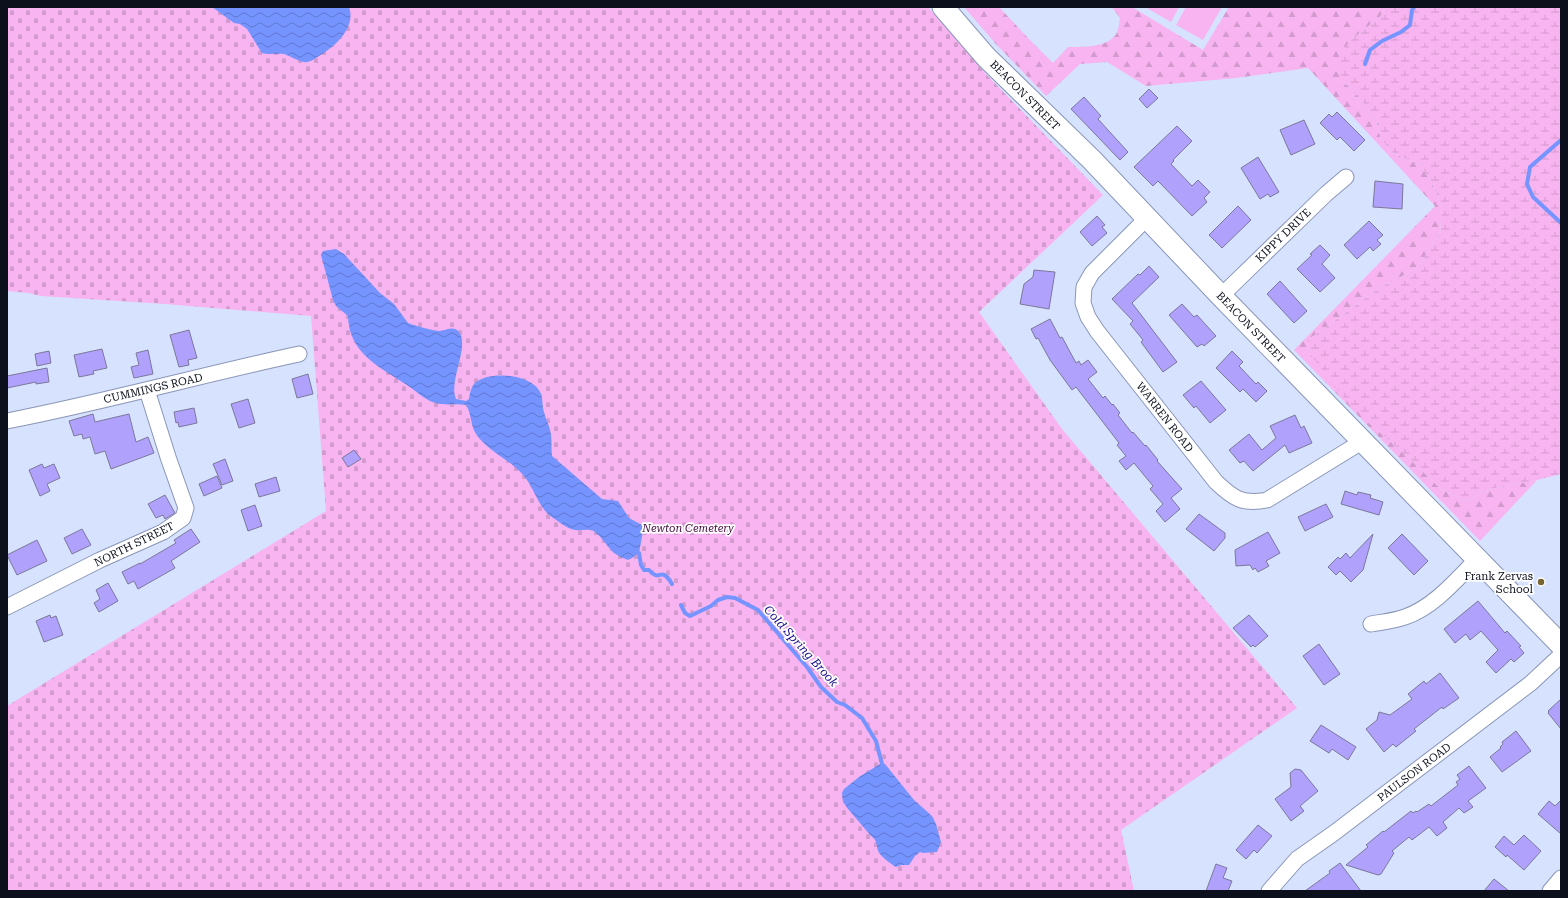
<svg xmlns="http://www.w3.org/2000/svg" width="1568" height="898" viewBox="0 0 1568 898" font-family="'Roboto Serif',serif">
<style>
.grass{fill:#f7b4f0}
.forest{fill:url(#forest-firs)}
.wetland{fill:url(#wetland-marsh)}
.cemetery{fill:url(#cemetery-stones)}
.water{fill:url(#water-waves)}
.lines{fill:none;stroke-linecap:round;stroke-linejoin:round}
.stream{stroke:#7694ff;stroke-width:4}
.building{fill:#afa1fc;stroke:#7c789a}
.street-casing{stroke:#8a96b7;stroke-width:17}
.secondary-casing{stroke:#8a96b7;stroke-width:23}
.street{stroke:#fff;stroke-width:15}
.secondary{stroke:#fff;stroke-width:21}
.poi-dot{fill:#776534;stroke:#fff;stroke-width:1.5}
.labels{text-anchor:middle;stroke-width:3.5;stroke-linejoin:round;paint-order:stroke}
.street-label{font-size:11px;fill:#0c101c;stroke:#fff}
.park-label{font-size:11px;font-style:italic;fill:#460943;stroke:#fff}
.poi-label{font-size:11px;fill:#0c101c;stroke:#fff;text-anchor:end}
.water-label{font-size:12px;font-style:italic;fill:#16088c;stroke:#fff}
</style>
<defs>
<pattern id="forest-firs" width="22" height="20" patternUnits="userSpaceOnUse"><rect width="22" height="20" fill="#f7b4f0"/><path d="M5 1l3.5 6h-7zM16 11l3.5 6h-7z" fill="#d39acd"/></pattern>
<pattern id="wetland-marsh" width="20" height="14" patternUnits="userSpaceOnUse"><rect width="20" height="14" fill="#f7b4f0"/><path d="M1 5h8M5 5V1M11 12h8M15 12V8" fill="none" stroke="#d39acd"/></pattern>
<pattern id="cemetery-stones" width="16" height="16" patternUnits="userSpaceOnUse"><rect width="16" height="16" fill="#f7b4f0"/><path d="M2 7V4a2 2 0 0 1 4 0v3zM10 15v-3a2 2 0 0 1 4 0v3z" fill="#d39acd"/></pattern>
<pattern id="water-waves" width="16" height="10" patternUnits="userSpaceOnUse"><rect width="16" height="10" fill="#7694ff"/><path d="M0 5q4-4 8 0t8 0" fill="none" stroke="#5f77ce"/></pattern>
</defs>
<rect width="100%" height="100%" fill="#d7e2ff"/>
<path class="grass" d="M1145,7H1179L1171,22Z
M1186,7H1222L1203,40L1176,25Z"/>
<path class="forest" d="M964,7H999L1029,39L1053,63L1068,47C1083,47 1112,48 1118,30C1119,26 1119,22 1120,18L1112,7H1132L1203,50L1229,7H1386L1380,17L1351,40L1340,80L1351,88L1368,109L1376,122L1381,139L1393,153L1420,165L1431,181L1442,208L1440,233L1416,269L1381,287L1308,340L1307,350L1369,423L1409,458L1442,490L1467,501L1489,489L1537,480L1480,541L1294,350L1435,206L1308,68L1236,78L1146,86L1107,62L1080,64L1046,96L995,43Z"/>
<path class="wetland" d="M1386,7H1561V474L1537,480L1489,489L1467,501L1442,490L1409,458L1369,423L1343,397L1307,350L1308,340L1381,287L1416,269L1440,233L1442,208L1431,181L1420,165L1393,153L1381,139L1376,122L1368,109L1351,88L1340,80L1339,55L1351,40L1380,17Z"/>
<path class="cemetery" d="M7,7H928L984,72L1103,195L979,312L1062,429L1297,708L1121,830L1134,891H7V706L326,511L311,316L165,304L41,296L28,293L7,291Z"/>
<path class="water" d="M212,7H349C357,29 332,49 316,58C313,60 308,63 304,62C297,61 291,56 284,54C277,53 270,55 262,53L247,29L240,24L234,23Z
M336,249L344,254L380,293L394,304L408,323C417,326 429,330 439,331C446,331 453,325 459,332C470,346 448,382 456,399L466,401L469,399C470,393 471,387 475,383C489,370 534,374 541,394C543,399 542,406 544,412C546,420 550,426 551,435C552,442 551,449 552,456L602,499L618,501L629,518L642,525L643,531L639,553L632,558L628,560C623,558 618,556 614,553C607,547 603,538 595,532C589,528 582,531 575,530C567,529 560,522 553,518C538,508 535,489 524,476C510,459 488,452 476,434C470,425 472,414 466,405C456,403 446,406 436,403C426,401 416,391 407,385C380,367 349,354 348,316L336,306L333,300L321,255L323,251Z
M880,764H885L914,800L932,816L936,824L941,842L937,852L923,853L920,852L915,856L909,865H901L896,867C892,865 882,857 880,854C875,848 879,841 871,836L848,809L843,802L842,793L844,789L859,777Z"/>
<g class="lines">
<path class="stream" d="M1365,64L1370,50L1382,41L1401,32L1410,25L1412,10L1414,7
M1561,140L1530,167L1527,184L1533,197L1561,223
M639,553L641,565L644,570H649C659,581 659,571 666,576C668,578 671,582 672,584
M681,605L685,613L690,616L711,606L718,600L727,597L735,598L758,610L807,667L821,687L837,702L845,705L862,718L876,741L882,764"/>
</g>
<path class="building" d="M1149,89L1158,98L1147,108L1139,99Z
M1084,97L1101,116L1098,119L1128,152L1120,160L1071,109Z
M1337,112L1365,140L1354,151L1340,137L1337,140L1320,123L1329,114L1332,117Z
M1304,120L1315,144L1291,155L1280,130Z
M1177,126L1192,141L1173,160L1174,161L1171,164L1192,186L1198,180L1210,192L1204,198L1207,202L1192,216L1158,181L1153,186L1134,167Z
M1258,157L1279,192L1270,197L1268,194L1260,199L1241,168Z
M1375,181L1403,184L1402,209L1373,207Z
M1238,206L1251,220L1222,248L1209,235Z
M1097,216L1105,225L1102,227L1107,233L1092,246L1080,232Z
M1369,221L1383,235L1377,240L1381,244L1373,251L1370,247L1357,259L1344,245Z
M1320,245L1330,255L1322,264L1335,278L1320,292L1297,269L1312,255L1310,254Z
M1149,266L1159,277L1132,303L1177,362L1163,372L1141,342L1143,340L1130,324L1133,321L1112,299L1138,274L1140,275Z
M1034,270L1055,272L1049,309L1020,304L1024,284L1033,277Z
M1280,281L1307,311L1294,323L1267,294Z
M1182,304L1194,317L1197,315L1216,336L1204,346L1202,344L1197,347L1169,315Z
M1050,319L1060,338L1062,337L1076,363L1079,361L1081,365L1088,360L1097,372L1088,379L1103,398L1105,396L1112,405L1113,404L1120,413L1118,415L1132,433L1133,432L1145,446L1146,445L1158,460L1157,461L1182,489L1171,498L1180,509L1165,522L1156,511L1163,504L1150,489L1153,486L1134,463L1126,470L1119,461L1126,456L1117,445L1119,443L1076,387L1072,390L1050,360L1038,338L1036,339L1031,329Z
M189,330L197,358L188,360L189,365L179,367L170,335Z
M102,349L107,368L93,371L94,374L79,377L74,355Z
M148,350L153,374L134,378L131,367L139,365L136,353Z
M49,351L51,363L37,366L35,354Z
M1232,351L1243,362L1239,366L1256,384L1258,382L1267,391L1256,402L1243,389L1240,392L1216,368Z
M47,368L49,382L36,384V382L7,388V376Z
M308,374L313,394L297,398L292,379Z
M1201,381L1226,410L1210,423L1196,406L1194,408L1183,395Z
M248,399L255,423L239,428L231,404Z
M194,408L197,423L179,427L178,422L176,423L174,412Z
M93,414L95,422L129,414L136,442L148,437L154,453L111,469L105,451L95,454L90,437L83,439L82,434L74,436L69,421Z
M1295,415L1301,428L1304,426L1312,443L1289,453L1285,445L1253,471L1244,461L1240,463L1229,450L1249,434L1262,450L1276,438L1270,426Z
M354,450L361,459L348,467L342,458Z
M225,459L233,481L222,485L213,464Z
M42,464L44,468L54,464L60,478L47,484L50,491L40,496L29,470Z
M217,476L222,488L204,496L199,484Z
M276,477L280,491L259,497L255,484Z
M1345,491L1357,495L1358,492L1371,495L1370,498L1383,502L1379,515L1341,504Z
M165,495L175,513L165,519L163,515L156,518L148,504Z
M1326,504L1333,517L1305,531L1298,517Z
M255,505L262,526L248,531L241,510Z
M1199,514L1225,533V538L1214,551L1186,529Z
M82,529L91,545L72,554L64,538Z
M191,529L200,542L171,561L175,568L138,589L134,581L128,584L122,572L140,563V564L176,543L174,540Z
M1268,532L1280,553L1266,561L1269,566L1258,572L1255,568L1253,570L1250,565L1236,566L1235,550Z
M1373,534L1363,570L1351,582L1340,571L1336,575L1328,567L1338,557L1340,559L1346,553L1350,558Z
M1402,534L1428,561L1414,575L1388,548Z
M37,540L47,561L17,575L7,555Z
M108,583L118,601L99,612L94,603L100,599L96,590Z
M1478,601L1505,633L1507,631L1521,646L1519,647L1524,653L1514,662L1511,659L1496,673L1486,662L1498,650L1481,631L1470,640L1466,634L1455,643L1444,629Z
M50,615L51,618L56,616L63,635L44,642L36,621Z
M1249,615L1268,636L1255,647L1253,645L1251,647L1233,628Z
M1319,644L1340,674L1324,685L1303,656Z
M1440,673L1459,698L1443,709L1442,707L1414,729L1416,731L1396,747L1393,744L1384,752L1366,729L1377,720L1379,712L1390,715L1412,699L1408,694L1424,681L1426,684Z
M1561,699V729L1548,713L1549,712L1548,711Z
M1321,725L1356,747L1348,760L1332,749L1329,753L1310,741Z
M1516,731L1531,751L1502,772L1490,757L1501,748L1500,747L1503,744L1502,742Z
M1469,766L1486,788L1468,801L1473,807L1464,813L1459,808L1443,822L1447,828L1437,836L1429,827L1412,840L1409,837L1392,851L1394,853L1381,874L1378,875L1346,865L1368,847L1366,845L1383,831L1384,832L1411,811L1413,813L1416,811L1417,812L1429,804L1431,806L1458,785L1456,782L1460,779L1457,775Z
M1295,769L1301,770L1318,791L1300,806L1304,811L1291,821L1275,799L1291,787L1290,773Z
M1561,800V834L1538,814L1549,801L1555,806Z
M1258,825L1272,836L1257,853L1254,850L1246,859L1236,850Z
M1524,835L1541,851L1524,870L1507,855L1506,857L1495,847L1504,836L1514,845Z
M1340,863L1361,891H1305L1330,873L1329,871Z
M1216,864L1227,868L1223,878L1232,881L1228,891H1206Z
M1494,879L1509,891H1484Z"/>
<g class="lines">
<g class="street-casing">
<path id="street" d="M1148,217L1092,273L1084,287L1083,303L1088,317L1097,331L1216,482C1233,498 1242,505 1267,500L1363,441
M1221,296L1326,194L1346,177
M7,421C105,402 201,375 299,354
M7,607L100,560L163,532L183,518L186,508L168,457L147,390
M1371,624C1382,622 1394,621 1405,617C1434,607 1456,580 1477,559
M1269,891L1297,859L1334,833L1531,683L1561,655
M1550,891L1561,878"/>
</g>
<g class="secondary-casing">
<path id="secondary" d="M943,7L986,57L1092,160L1221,296L1561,645"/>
</g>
<use href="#street" class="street"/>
<use href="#secondary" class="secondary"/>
</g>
<circle class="poi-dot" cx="1541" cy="582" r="4"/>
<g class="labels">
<g class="street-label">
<text transform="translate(1025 95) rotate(45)" y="4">BEACON STREET</text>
<text transform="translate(1283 235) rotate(-44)" y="4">KIPPY DRIVE</text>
<text transform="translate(1251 327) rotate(46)" y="4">BEACON STREET</text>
<text transform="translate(153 388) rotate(-13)" y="4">CUMMINGS ROAD</text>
<text transform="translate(1165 417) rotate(52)" y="4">WARREN ROAD</text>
<text transform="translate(134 544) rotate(-26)" y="4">NORTH STREET</text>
<text transform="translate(1414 772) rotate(-37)" y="4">PAULSON ROAD</text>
</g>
<g class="park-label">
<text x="688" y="532">Newton Cemetery</text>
</g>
<g class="poi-label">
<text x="1533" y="580">Frank Zervas<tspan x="1533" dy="13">School</tspan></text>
</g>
<g class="water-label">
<text transform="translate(801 646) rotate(48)" y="4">Cold Spring Brook</text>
</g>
</g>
<rect width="1568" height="898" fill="none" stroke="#0c101c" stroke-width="16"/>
</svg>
